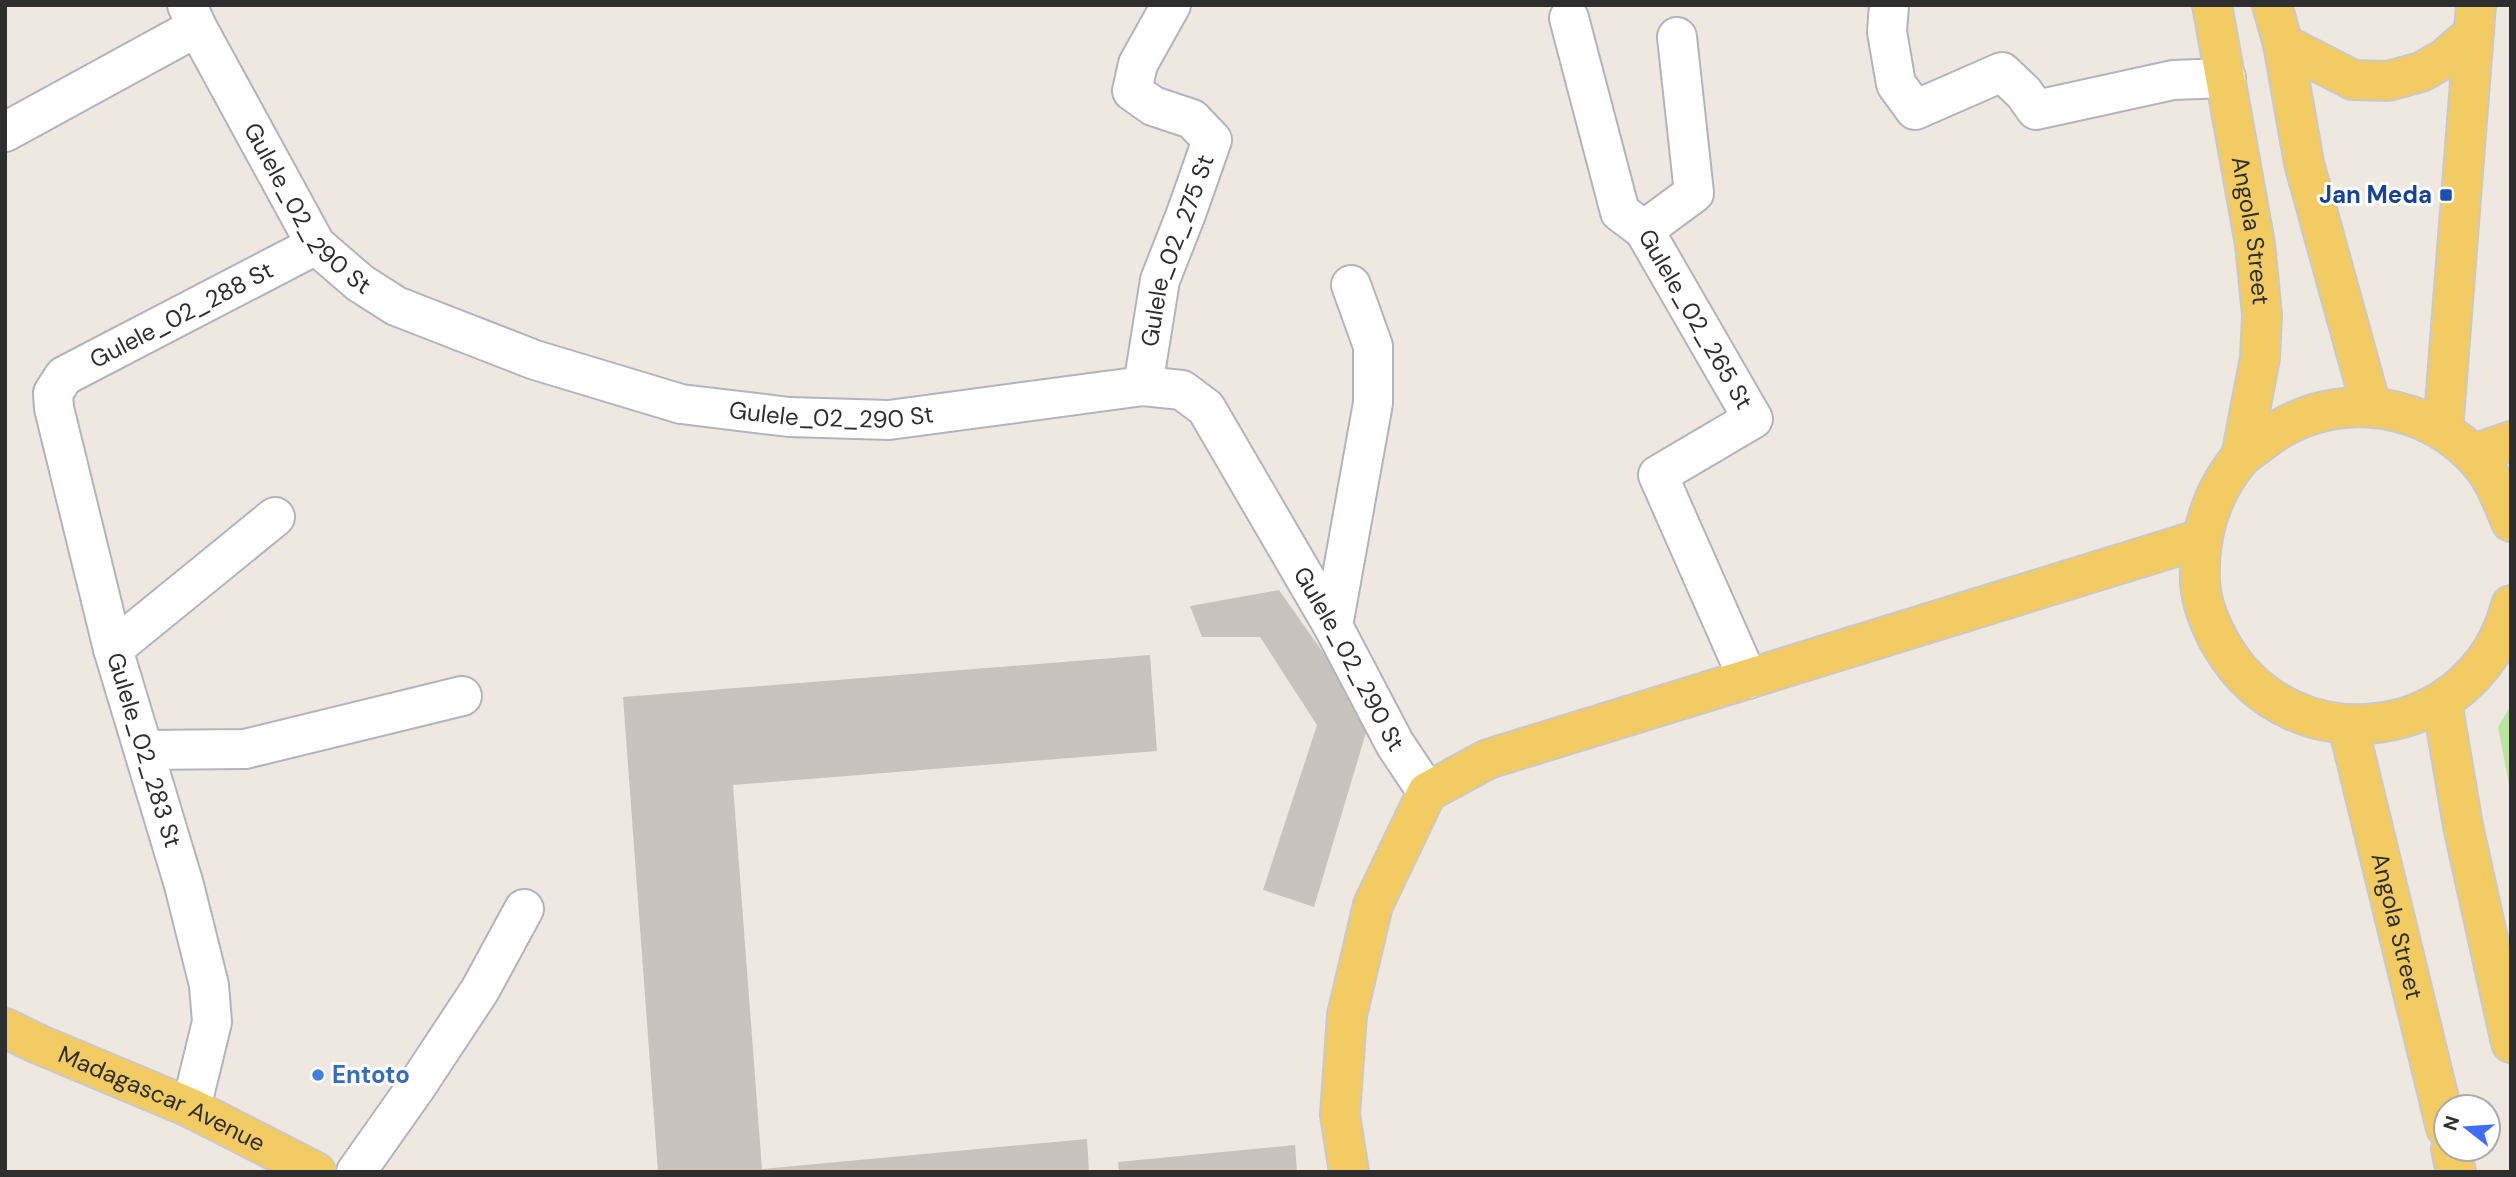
<svg xmlns="http://www.w3.org/2000/svg" width="2516" height="1177" viewBox="0 0 2516 1177" font-family="'DM Sans',sans-serif">
<style>
.green{fill:#b9e59e}
.building{fill:#c8c3bc}
.lines{fill:none;stroke-linecap:round;stroke-linejoin:round}
.minor-casing{stroke:#b1b4be;stroke-width:42}
.major-casing{stroke:#c9c9c9;stroke-width:42}
.minor{stroke:#fff;stroke-width:38}
.major{stroke:#f2cb63;stroke-width:38}
.transit-dot{fill:#1a4fb4;stroke:#fff;stroke-width:2.5}
.shop-dot{fill:#3f7fe0;stroke:#fff;stroke-width:2.5}
.labels{text-anchor:middle;stroke-width:6;stroke-linejoin:round;paint-order:stroke}
.transit-label{font-size:24px;font-weight:bold;fill:#164399;stroke:#fff;text-anchor:end}
.street-label{font-size:24px;fill:#2e2e2e;stroke:#fff}
.shop-label{font-size:24px;font-weight:bold;fill:#366cbe;stroke:#fff;text-anchor:start}
</style>
<rect width="100%" height="100%" fill="#efe8e1"/>
<path class="green" d="M2511,705V794L2498,727Z"/>
<path class="building" d="M1279,590L1370,719L1314,907L1263,890L1317,725L1260,637H1202L1190,606Z
M1150,655L1157,751L733,785L762,1169L1087,1139L1089,1172H658L623,697Z
M1295,1145L1297,1172H1119L1118,1162Z"/>
<g class="lines">
<g class="minor-casing">
<g id="minor">
<path id="s1" d="M187,5L197,27L316,245L360,283L396,306L535,360L681,404L789,417L889,420L1143,386L1182,390L1206,408L1333,626L1395,744L1427,792"/>
<path d="M1889,5L1887,32L1896,84L1915,110L2002,72L2024,93L2036,110L2173,80L2226,78"/>
<path d="M1569,18L1620,212L1644,230"/>
<path id="s2" d="M1677,37L1694,193L1644,230L1753,419L1658,475L1748,679"/>
<path d="M5,132L197,27"/>
<path id="s3" d="M1143,386L1160,280L1186,214L1212,140L1192,119L1153,106L1132,91L1138,64L1171,5"/>
<path d="M1333,626L1373,403V346L1351,285"/>
<path d="M113,649L275,517"/>
<path d="M144,750L245,749L462,696"/>
<path id="s4" d="M191,1108L212,1022L209,985L184,885L113,649L54,408L53,393L64,376L316,245"/>
<path d="M356,1172L416,1087L480,990L524,909"/>
</g>
</g>
<g class="major-casing">
<g id="major">
<path id="s5" d="M2212,5L2255,244L2262,315L2260,358L2241,457"/>
<path d="M2272,5L2283,44L2304,163L2371,406"/>
<path d="M2283,44L2353,80L2388,81L2421,72L2444,59L2474,33"/>
<path d="M2443,430L2476,5"/>
<path d="M2473,454L2511,441"/>
<path d="M2511,522C2501,497 2492,473 2472,454C2415,397 2324,391 2261,442C2254,447 2246,452 2240,458C2211,493 2198,536 2200,581C2201,603 2211,627 2222,646C2294,768 2476,742 2511,605"/>
<path d="M2442,702L2463,826L2511,1043"/>
<path id="s6" d="M2348,726L2446,1128"/>
<path id="s7" d="M5,1028L38,1044L191,1108L316,1172"/>
<path d="M2451,1149L2456,1172"/>
<path d="M1349,1172L1340,1115L1347,1015L1373,905L1427,792L1488,759L2201,539"/>
</g>
</g>
<use href="#minor" class="minor"/>
<use href="#major" class="major"/>
</g>
<rect class="transit-dot" x="2439" y="188" width="14" height="14" rx="3.5"/>
<circle class="shop-dot" cx="318" cy="1075" r="7"/>
<g class="labels">
<g class="transit-label">
<text x="2432" y="203">Jan Meda</text>
</g>
<g class="street-label">
<text dy="8" stroke="none"><textPath href="#s1" startOffset="238">Gulele_02_290 St</textPath></text>
<text dy="8" stroke="none"><textPath href="#s5" startOffset="229">Angola Street</textPath></text>
<text dy="8" stroke="none"><textPath href="#s3" startOffset="140">Gulele_02_275 St</textPath></text>
<text dy="8" stroke="none"><textPath href="#s4" startOffset="891">Gulele_02_288 St</textPath></text>
<text dy="8" stroke="none"><textPath href="#s2" startOffset="322">Gulele_02_265 St</textPath></text>
<text dy="8" stroke="none"><textPath href="#s1" startOffset="826">Gulele_02_290 St</textPath></text>
<text dy="8" stroke="none"><textPath href="#s1" startOffset="1498">Gulele_02_290 St</textPath></text>
<text transform="translate(144 750) rotate(73)" y="8">Gulele_02_283 St</text>
<text dy="8" stroke="none"><textPath href="#s6" startOffset="206">Angola Street</textPath></text>
<text dy="8" stroke="none"><textPath href="#s7" startOffset="172">Madagascar Avenue</textPath></text>
</g>
<g class="shop-label">
<text x="332" y="1083">Entoto</text>
</g>
</g>
<rect width="2516" height="1177" fill="none" stroke="#2e2e2e" stroke-width="14"/>
<g transform="translate(2467 1128) rotate(287)"><circle r="33" fill="#ffffff" stroke="#ababab" stroke-width="2"/>
<path d="M0-5L12 26L0 18L-12 26Z" fill="#426cfb"/>
<text y="-10" font-size="19" font-weight="bold" text-anchor="middle" fill="#2e2e2e">N</text>
</g>
</svg>
